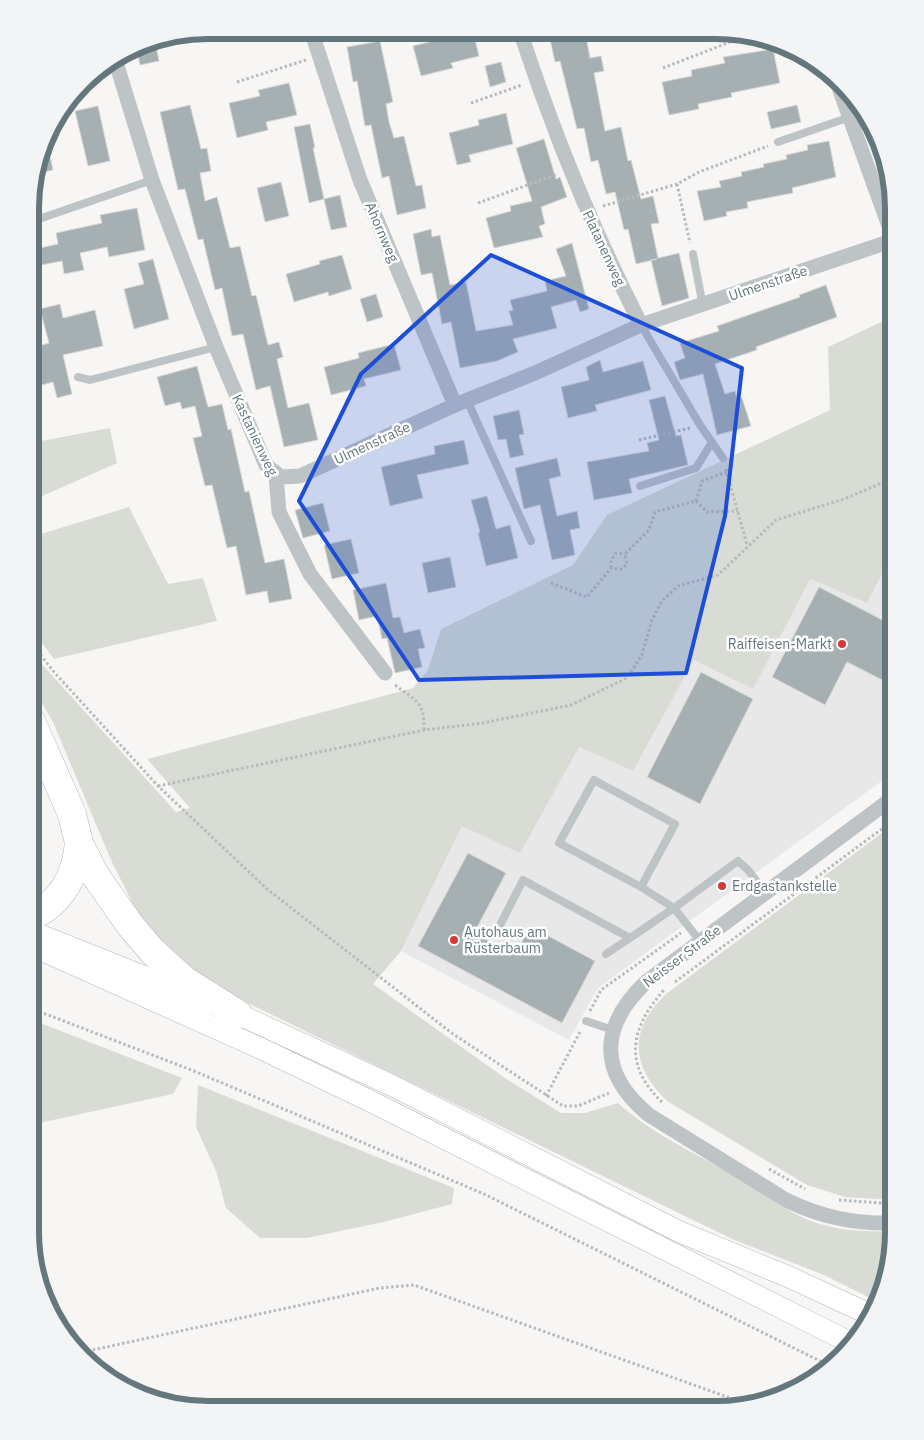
<svg xmlns="http://www.w3.org/2000/svg" width="924" height="1440" viewBox="0 0 924 1440" font-family="'IBM Plex Sans',sans-serif">
<style>
.built{fill:#e8e8e8}
.green{fill:#d8dcd4}
.building{fill:#a6b0b3;stroke:#d9d8d7}
.lines{fill:none;stroke-linecap:round;stroke-linejoin:round}
.secondary-casing{stroke:#b1b8bb;stroke-width:22}
.motorway-casing{stroke:#b2b7b9;stroke-width:29}
.path{stroke:#b7bbbd;stroke-width:3;stroke-dasharray:2.5 2.5;stroke-linecap:butt}
.service{stroke:#bec4c6;stroke-width:8}
.minor{stroke:#bec4c6;stroke-width:15}
.secondary{stroke:#fff;stroke-width:21}
.motorway{stroke:#fff;stroke-width:28}
.marked{fill:#1d4ed8;fill-opacity:0.2;stroke:#1d4ed8;stroke-width:4;stroke-linejoin:round}
.poi-dot{fill:#d53b36;stroke:#fff;stroke-width:2}
.labels{text-anchor:middle;stroke-width:5;stroke-linejoin:round;paint-order:stroke}
.street-label{font-size:14px;fill:#64777d;stroke:#fff}
.poi-label{font-size:14px;fill:#64777d;stroke:#fff;text-anchor:start}
.rim{fill:none;stroke:#64777d;stroke-width:6}
</style>
<rect width="100%" height="100%" fill="#f7f6f4"/>
<path class="built" d="M894,550V772L598,988L569,1040L401,951L462,826L579,747L633,771L694,660L753,689L810,578L867,603Z"/>
<path class="green" d="M894,316V550L867,603L810,579L753,689L694,660L633,771L579,747L520,853L462,826L401,951L373,984L505,1078L561,1113H585L618,1103C652,1134 695,1153 735,1176C760,1191 783,1210 811,1221C837,1231 866,1232 894,1231C894,1255 889,1282 878,1302L824,1275L732,1239L258,1008L224,991L183,963L140,918L111,860L53,722L31,685V652L176,812L190,808L147,759L413,688L428,670L441,629L573,565L607,515L830,410L828,347Z
M110,428L117,463L31,501V443Z
M129,507L168,584L203,578L217,621L54,659L31,628V537Z
M894,824V1200L845,1197L807,1185L667,1101C630,1066 629,1029 666,994Z
M30,1019L182,1078L173,1094L30,1125Z
M198,1085L454,1188L452,1204L388,1221L307,1238H260L226,1208L216,1171L196,1127Z"/>
<path class="building" d="M444,31H473L479,56L451,63L453,68L421,76L413,46L445,38Z
M565,31H585L590,58L601,56L604,71L594,73L605,131L621,127L628,161L631,160L641,199L653,196L659,223L651,224L658,258L679,253L689,298L662,306L651,260L657,259L636,264L628,229L624,230L615,192L606,194L598,160L591,162L584,128L577,129L560,61L555,62L549,35Z
M155,41L159,61L140,65L136,46Z
M380,41L393,102L386,104L389,122L394,138L404,136L416,186L422,185L426,208L397,215L389,176L382,178L371,125L365,126L357,81L353,82L347,47Z
M773,49L780,83L731,93L732,97L698,104L699,109L669,115L662,82L692,76L691,70L725,63L723,57Z
M501,62L506,82L490,87L485,66Z
M289,83L297,115L266,122L268,130L237,138L229,103L260,96L258,90Z
M190,105L201,149L207,148L211,171L200,173L205,201L217,197L230,248L240,246L252,296L256,295L268,345L279,342L283,357L277,359L288,408L309,403L318,440L284,447L270,386L256,390L243,334L232,336L222,288L215,290L203,239L198,240L185,189L178,190L160,112Z
M797,105L801,122L771,129L767,112Z
M98,106L110,161L88,166L75,111Z
M506,113L513,144L469,155L471,162L457,165L449,133L479,125L478,120Z
M310,124L315,148H313L324,199L309,203L294,127Z
M46,136L53,170L35,174L38,162Z
M544,139L556,179L560,177L567,197L541,207L545,224L539,226L543,237L494,248L486,218L511,211L510,206L532,201L516,148Z
M829,141L836,177L792,188L793,193L747,202L748,208L726,212L727,216L704,221L697,191L721,187L719,181L742,176L741,172L764,167L763,164L787,159L786,155L808,150L807,145Z
M281,182L289,216L265,222L257,188Z
M340,195L347,227L331,230L324,199Z
M137,208L145,250L109,257L107,247L80,253L84,270L64,274L62,261L31,267V250L58,244L56,233L102,223L100,215Z
M431,229L432,237L440,235L450,285L466,282L476,331L513,325L509,311L513,310L510,300L547,291L545,281L566,276L556,249L572,243L589,309L580,312L576,300L551,307L557,328L513,339L518,352L497,361L460,368L451,322L442,324L432,273L421,275L413,234Z
M342,255L352,289L329,296L328,292L294,302L286,274L320,264L319,261Z
M153,259L169,319L134,329L124,289L144,284L138,263Z
M826,285L837,317L756,347L757,350L715,364L725,394L735,391L737,399L742,398L751,426L717,435L703,374L680,380L674,362L685,358L680,343L719,331L717,326L800,297L799,295Z
M376,294L383,317L367,322L360,299Z
M60,304L63,318L95,310L103,346L63,355L72,394L57,398L53,382L31,388V348L49,343L40,309Z
M394,344L401,370L364,379L366,386L331,395L324,367L359,358L358,353Z
M600,360L603,372L643,361L651,390L595,405L597,411L568,418L561,387L589,380L586,367Z
M197,366L208,407L222,404L228,430L231,429L245,492L249,491L265,563L284,559L292,599L269,603L267,591L246,595L236,546L227,548L212,485L205,486L193,438L202,436L195,406L182,409L180,402L165,406L157,377Z
M665,396L676,436L681,435L688,465L629,479L632,493L594,500L587,462L649,451L647,443L659,440L649,400Z
M519,410L524,434L519,435L524,455L510,458L506,439L498,440L493,416Z
M464,440L469,464L417,475L423,498L390,506L381,467L435,454L434,446Z
M557,458L561,476L549,479L557,516L577,511L580,528L570,530L575,555L552,560L540,505L524,509L515,468Z
M487,496L496,529L510,525L518,558L486,566L478,533L480,532L471,500Z
M323,503L330,531L303,538L295,510Z
M351,539L359,573L332,579L324,545Z
M450,557L456,587L428,593L422,563Z
M386,583L393,618L400,617L404,633L420,629L425,648L418,649L422,667L395,673L387,638L382,639L377,616L359,620L353,590Z
M819,587L894,626V686L847,662L825,705L772,677Z
M701,672L753,699L700,804L647,777Z
M468,853L506,873L474,933L515,955L530,926L595,961L562,1023L418,946Z"/>
<g class="lines">
<g class="secondary-casing">
<path id="secondary" d="M30,931L238,1014L391,1085L680,1232L789,1277L871,1315
M30,945L262,1049L372,1102L853,1344"/>
</g>
<g class="motorway-casing">
<path id="motorway" d="M31,721L72,814L79,843L95,875L130,925L153,952L184,980L238,1014
M30,917C62,903 76,875 79,843
M30,946L36,948"/>
</g>
<path class="path" d="M433,33L442,31
M663,68L748,35
M237,82L306,60
M471,103L522,85
M677,184L690,243
M478,203L558,174
M603,206L677,184L699,172L768,146
M892,415L894,418
M639,440L690,428
M726,469L747,545
M696,501L702,481L727,472
M696,501L707,512L738,511
M611,568V560L616,553L625,554
M551,583L587,597L611,568L621,569L627,564L625,554L649,530L655,512L696,501
M31,643L54,672L158,786L267,889L453,1034L563,1106H578L609,1093
M395,685C416,701 425,702 424,730
M158,786L424,730L483,723L571,705L627,678L642,655L652,620L662,601L678,586L718,575L776,520L844,499L894,478
M675,982L894,820
M30,1008L194,1071L484,1194L826,1364
M590,1011L601,990L681,933
M546,1096L581,1030
M662,1102C623,1065 630,1028 664,990
M769,1169L805,1189
M839,1200L894,1204
M83,1352L380,1288L414,1285L747,1404"/>
<path class="service" d="M778,142L850,117
M36,220L152,180
M693,254L703,306
M641,325L700,425L723,458
M78,377L90,380L216,347
M467,400L531,541
M640,486L696,468L712,442
M641,887L675,824L594,780L559,843L641,887L674,908L738,861L748,870L765,892
M495,935L523,880L630,938L674,908L700,941
M606,954L630,938
M586,1021L613,1030"/>
<path class="minor" d="M311,30L360,180L455,405
M520,31C553,132 593,230 641,325
M115,59L152,180L216,347L266,465L281,477L300,476L455,405L535,373L641,325L894,240
M838,85L894,240
M276,475L279,512L310,574L385,673
M894,1223C854,1224 821,1217 786,1200L649,1115C598,1073 599,1027 646,982L894,797"/>
<use href="#secondary" class="secondary"/>
<use href="#motorway" class="motorway"/>
</g>
<path class="marked" d="M491,255L742,368L725,516L686,673L419,680L299,501L361,374Z"/>
<g class="poi-dot">
<circle cx="842" cy="644" r="5"/>
<circle cx="722" cy="886" r="5"/>
<circle cx="454" cy="940" r="5"/>
</g>
<g class="labels">
<g class="street-label">
<text transform="translate(382 232) rotate(67)" y="5">Ahornweg</text>
<text transform="translate(604 248) rotate(65)" y="5">Platanenweg</text>
<text transform="translate(768 283) rotate(-19)" y="5">Ulmenstraße</text>
<text transform="translate(255 435) rotate(65)" y="5">Kastanienweg</text>
<text transform="translate(372 443) rotate(-25)" y="5">Ulmenstraße</text>
<text transform="translate(682 956) rotate(-37)" y="5">Neisser Straße</text>
</g>
<g class="poi-label">
<text x="832" y="649" text-anchor="end">Raiffeisen-Markt</text>
<text x="732" y="891">Erdgastankstelle</text>
<text x="464" y="937">Autohaus am<tspan x="464" dy="16">Rüsterbaum</tspan></text>
</g>
</g>
<path d="M0 0H924V1440H0ZM208 39H716A169 169 0 0 1 885 208V1232A169 169 0 0 1 716 1401H208A169 169 0 0 1 39 1232V208A169 169 0 0 1 208 39Z" fill="#f3f4f5" fill-rule="evenodd"/>
<path class="rim" d="M208 39H716A169 169 0 0 1 885 208V1232A169 169 0 0 1 716 1401H208A169 169 0 0 1 39 1232V208A169 169 0 0 1 208 39Z"/>
</svg>
